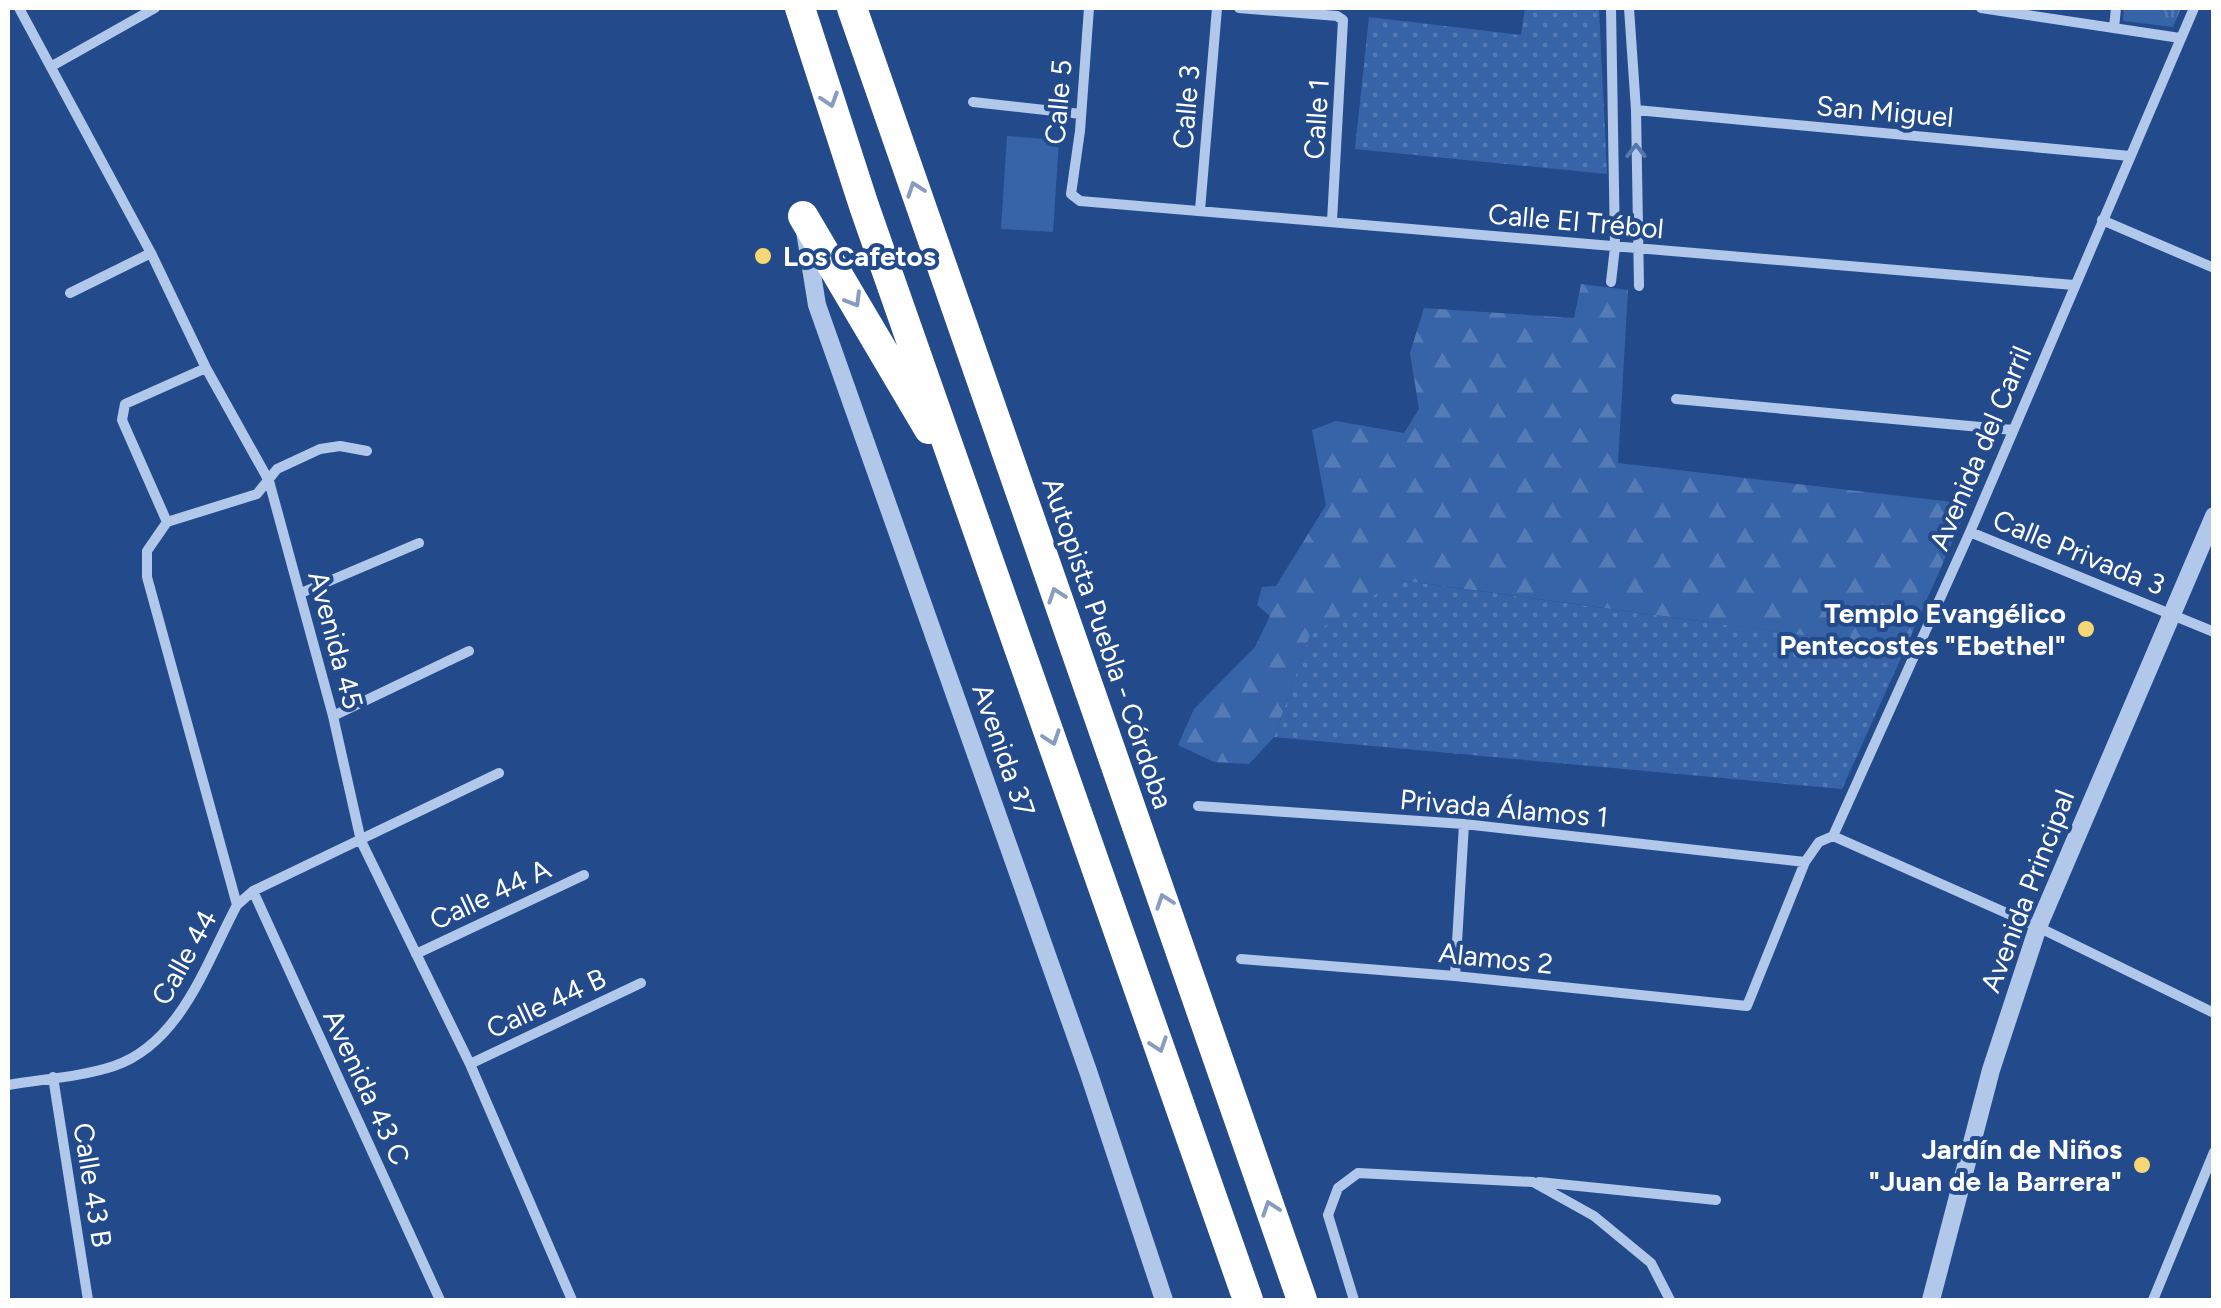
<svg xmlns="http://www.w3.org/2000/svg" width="2221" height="1308" viewBox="0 0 2221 1308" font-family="Figtree,sans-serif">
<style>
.grass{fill:url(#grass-dots)}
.forest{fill:url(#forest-firs)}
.park{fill:url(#park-tufts)}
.garden{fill:#3764a9}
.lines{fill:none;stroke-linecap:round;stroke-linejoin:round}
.minor{stroke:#b1c8eb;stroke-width:10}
.tertiary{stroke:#b1c8eb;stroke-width:18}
.motorway{stroke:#fff;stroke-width:30}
.oneway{stroke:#869cc0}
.oneway2{stroke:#5577ad}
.poi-dot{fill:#f7d773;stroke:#234b8c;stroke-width:4}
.labels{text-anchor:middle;stroke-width:8;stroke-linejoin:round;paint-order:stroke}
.street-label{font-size:28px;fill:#fff;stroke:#234b8c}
.poi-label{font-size:28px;font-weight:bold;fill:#fff;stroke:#234b8c;text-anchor:end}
</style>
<defs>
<pattern id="grass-dots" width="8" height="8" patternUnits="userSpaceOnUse" patternTransform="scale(2.5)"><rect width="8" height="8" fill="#3764a9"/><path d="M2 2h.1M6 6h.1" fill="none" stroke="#557bb6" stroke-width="1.8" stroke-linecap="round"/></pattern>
<pattern id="forest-firs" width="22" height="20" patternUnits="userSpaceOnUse" patternTransform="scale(2.5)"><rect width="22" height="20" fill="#3764a9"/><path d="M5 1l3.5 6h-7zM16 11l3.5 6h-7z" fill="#557bb6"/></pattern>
<pattern id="park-tufts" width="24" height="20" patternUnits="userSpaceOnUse" patternTransform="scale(2.5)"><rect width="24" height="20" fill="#3764a9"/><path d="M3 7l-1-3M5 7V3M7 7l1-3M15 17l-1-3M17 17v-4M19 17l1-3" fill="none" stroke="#557bb6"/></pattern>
</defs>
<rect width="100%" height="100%" fill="#234b8c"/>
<path class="grass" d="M1525,8H1599L1607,174L1355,149L1369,17L1521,35Z
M1398,580L1905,649L1842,789L1274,737L1310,635Z"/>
<path class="forest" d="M1581,284L1628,290L1618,463L1969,504L1905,649L1399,580L1310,635L1274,737L1249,764L1214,762L1178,745L1194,709L1255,647L1270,616L1257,605L1262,587L1276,586L1326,505L1312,430L1336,421L1404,433L1419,409L1410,353L1424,308L1574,318Z"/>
<path class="park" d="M2124,8H2181L2173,27L2123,21Z"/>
<path class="garden" d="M1007,136L1059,140L1053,232L1001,229Z"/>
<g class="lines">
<path class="minor" d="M19,8L151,253L206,368L269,481L333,716L361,841L470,1064L572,1300
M1089,8L1080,131L1071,194L1080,201L2074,285
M1239,8L1337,16L1343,20L1332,221
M1629,8L1636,110L1639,286
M1981,8L2180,38
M2114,28L2116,8
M52,66L155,8
M973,102L1081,114
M1636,110L2130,156
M1200,210L1217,8
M2102,220L2214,268
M1611,282L1615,247L1611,8
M70,293L151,253
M1676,399L2013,430
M167,522L147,551V577L237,905
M167,522L257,494L277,469L320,449L340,446L367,451
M167,522L122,420L125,404L206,368
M1970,532L2214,632
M301,593L419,543
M333,716L469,651
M1198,806L1464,824L1805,862
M1833,836L2038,927L2214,1013
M253,891L440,1300
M416,954L584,875
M1241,959L1455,976L1747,1006L1805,862L1819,842L1833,836L1970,532L2194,8
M1455,976L1464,824
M470,1064L641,983
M53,1077L88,1300
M8,1085C42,1079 81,1077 114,1066C181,1043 206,963 237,905L253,891L499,773
M1539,1182L1716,1200
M1354,1300L1328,1215L1338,1188L1358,1173L1533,1182L1594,1216L1651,1263L1670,1300
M2153,1300L2214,1152"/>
<path class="tertiary" d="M805,231L817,305L1088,1071L1164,1300
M1931,1300L1991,1070L2038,927L2214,516"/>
<path class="motorway" d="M800,8L864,206L1248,1300
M852,8L1302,1300
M803,216L929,429"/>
</g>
<defs><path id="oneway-chevron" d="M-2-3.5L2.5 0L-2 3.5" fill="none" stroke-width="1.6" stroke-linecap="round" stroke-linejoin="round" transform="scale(2.5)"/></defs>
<g class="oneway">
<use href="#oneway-chevron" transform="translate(830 100) rotate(72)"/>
<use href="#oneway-chevron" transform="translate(915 189) rotate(-109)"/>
<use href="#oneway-chevron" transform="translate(854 300) rotate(59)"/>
<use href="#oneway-chevron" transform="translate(1056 595) rotate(-109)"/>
<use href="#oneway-chevron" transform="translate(1052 738) rotate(71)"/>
<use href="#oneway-chevron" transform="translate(1164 901) rotate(-109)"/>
<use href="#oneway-chevron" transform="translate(1159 1045) rotate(71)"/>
<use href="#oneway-chevron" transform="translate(1270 1208) rotate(-109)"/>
</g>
<use class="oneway2" href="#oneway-chevron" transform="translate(1636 151) rotate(-90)"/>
<g class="poi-dot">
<circle cx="763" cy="256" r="10"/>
<circle cx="2086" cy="629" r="10"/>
<circle cx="2142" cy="1165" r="10"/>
</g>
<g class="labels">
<g class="street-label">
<text transform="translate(1058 102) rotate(-85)" y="10">Calle 5</text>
<text transform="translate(1186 107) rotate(-85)" y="10">Calle 3</text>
<text transform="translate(1885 111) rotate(5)" y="10">San Miguel</text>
<text transform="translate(1316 119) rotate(-86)" y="10">Calle 1</text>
<text transform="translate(1576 221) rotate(5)" y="10">Calle El Trébol</text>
<text transform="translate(1980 448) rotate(-67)" y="10">Avenida del Carril</text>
<text transform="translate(2079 552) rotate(22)" y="10">Calle Privada 3</text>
<text transform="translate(336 640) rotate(75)" y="10">Avenida 45</text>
<text transform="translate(1108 643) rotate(71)" y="10">Autopista Puebla - Córdoba</text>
<text transform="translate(1004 750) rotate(71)" y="10">Avenida 37</text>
<text transform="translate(1504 808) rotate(5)" y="10">Privada Álamos 1</text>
<text transform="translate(2027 891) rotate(-69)" y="10">Avenida Principal</text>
<text transform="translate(490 894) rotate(-25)" y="10">Calle 44 A</text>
<text transform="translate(184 957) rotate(-61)" y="10">Calle 44</text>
<text transform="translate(1496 958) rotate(6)" y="10">Alamos 2</text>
<text transform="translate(546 1003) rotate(-25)" y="10">Calle 44 B</text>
<text transform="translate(367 1087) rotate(65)" y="10">Avenida 43 C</text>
<text transform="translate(93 1185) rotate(81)" y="10">Calle 43 B</text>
</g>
<g class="poi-label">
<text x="783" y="266" text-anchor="start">Los Cafetos</text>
<text x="2066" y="623">Templo Evangélico<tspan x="2066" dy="32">Pentecostes "Ebethel"</tspan></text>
<text x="2122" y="1159">Jardín de Niños<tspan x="2122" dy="32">"Juan de la Barrera"</tspan></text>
</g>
</g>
<rect width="2221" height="1308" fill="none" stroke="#ffffff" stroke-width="20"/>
</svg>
